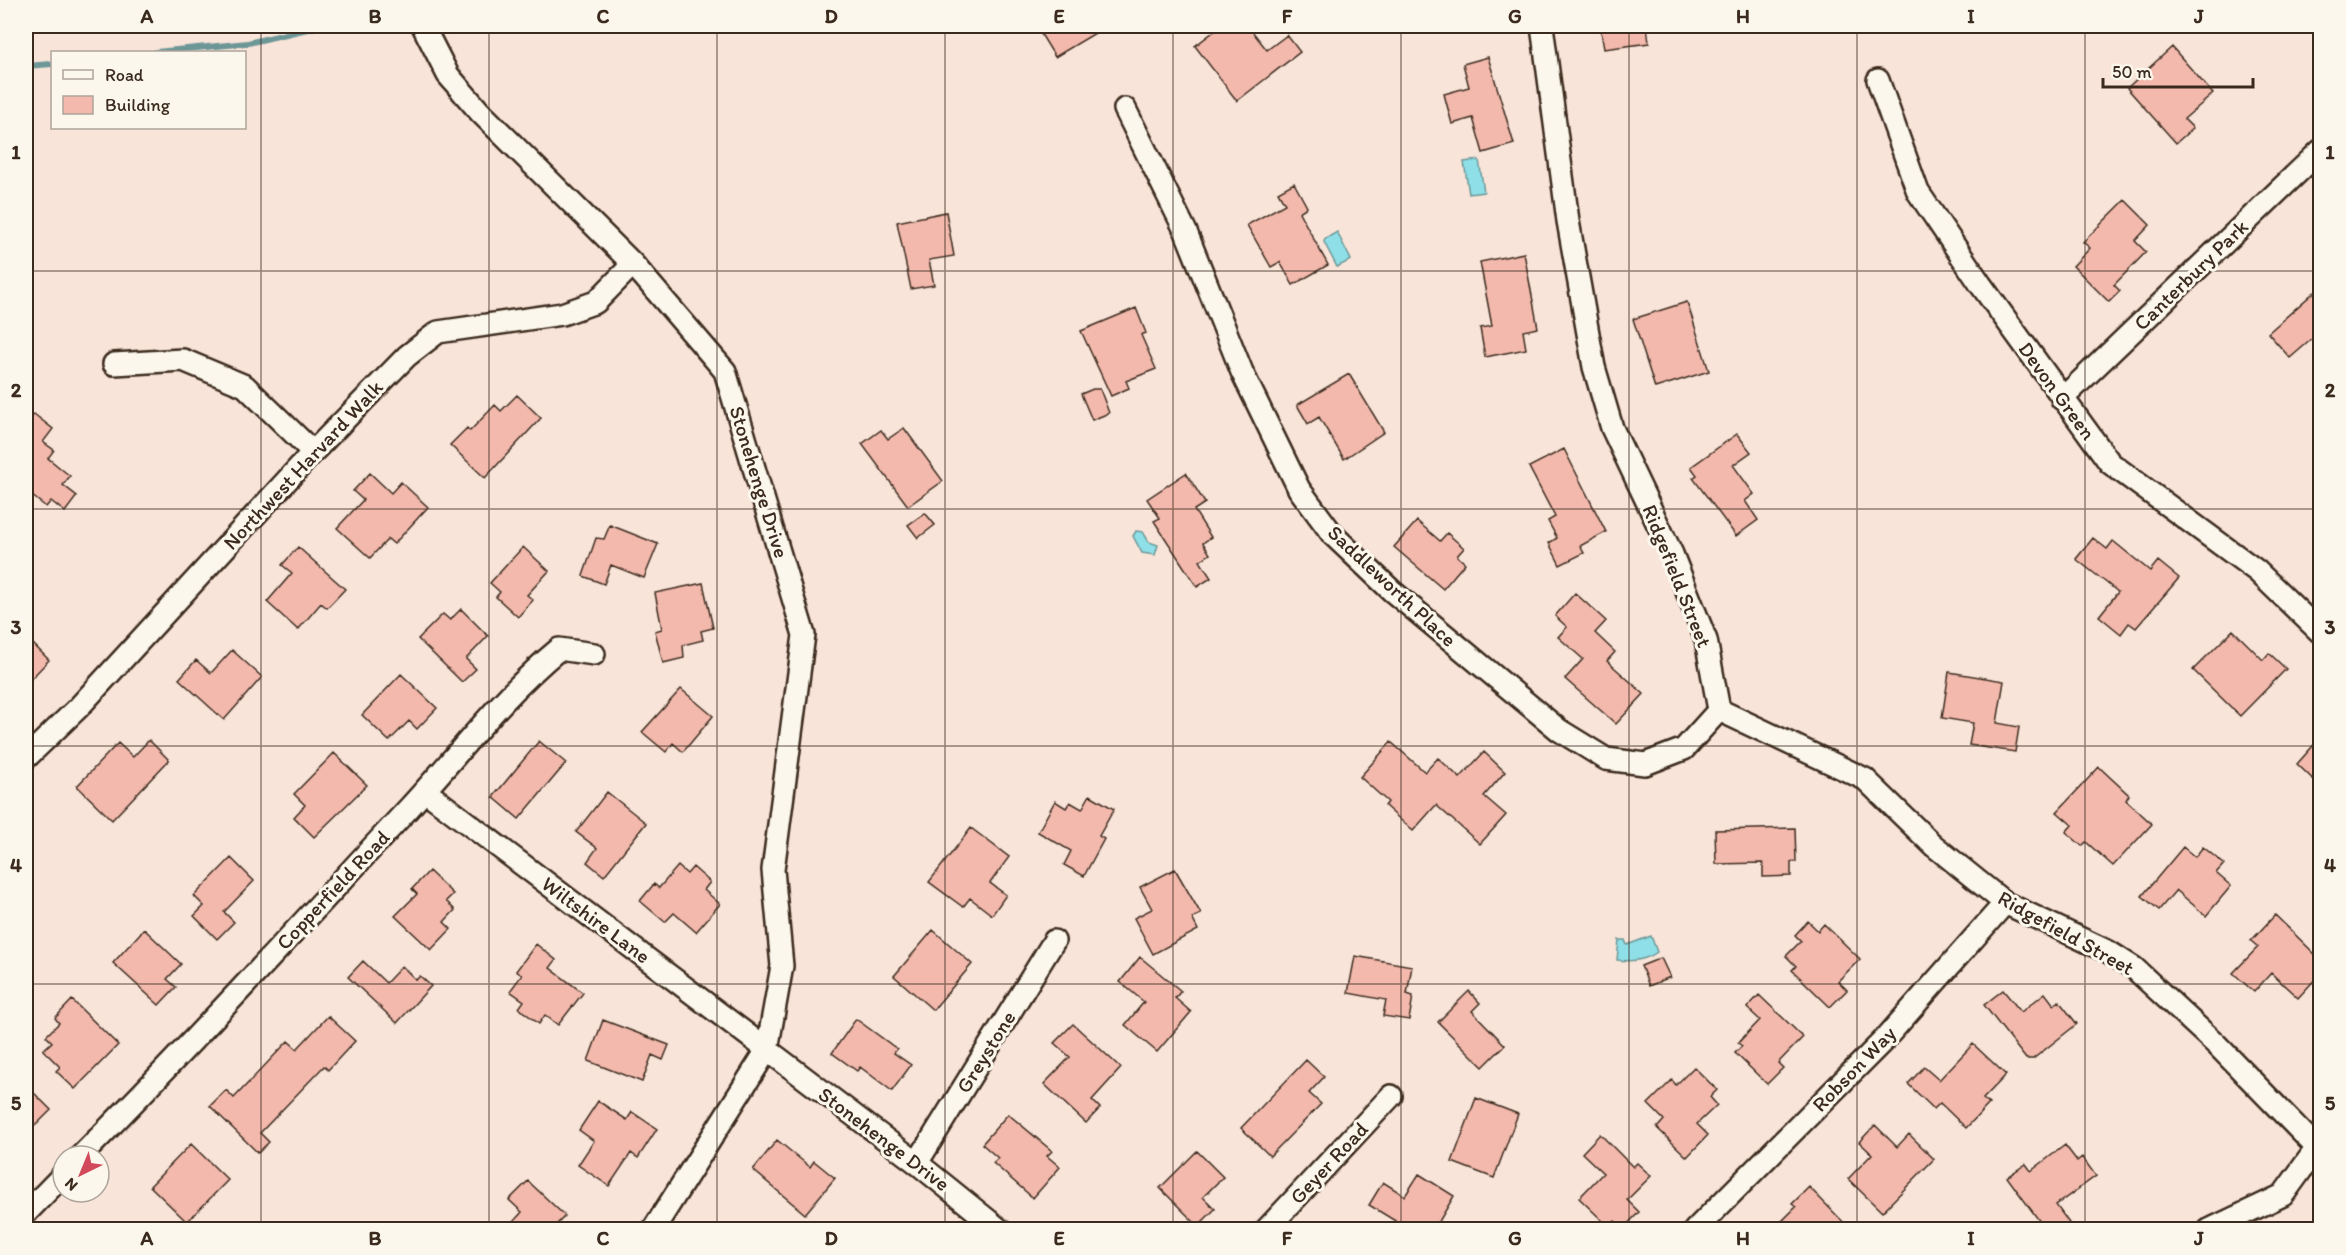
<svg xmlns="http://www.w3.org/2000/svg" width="2346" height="1255" viewBox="0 0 2346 1255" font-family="Itim,sans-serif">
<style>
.water{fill:#8edfe7;stroke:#6d9797;stroke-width:1.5}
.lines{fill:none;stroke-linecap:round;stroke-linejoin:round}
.stream{stroke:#6d9797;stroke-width:6}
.building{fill:#f3b9ad;stroke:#3b2a1e;stroke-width:1.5}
.minor-casing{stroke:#3b2a1e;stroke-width:26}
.minor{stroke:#fbf7ec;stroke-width:21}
.grid{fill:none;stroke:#3b2a1e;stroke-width:1.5;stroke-opacity:0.55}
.labels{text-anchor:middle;stroke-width:6;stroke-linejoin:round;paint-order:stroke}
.street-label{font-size:21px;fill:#3b2a1e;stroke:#fbf7ec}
.neatline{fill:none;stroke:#3b2a1e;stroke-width:2}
.grid-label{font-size:20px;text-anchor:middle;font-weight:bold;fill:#3b2a1e}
</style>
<rect width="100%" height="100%" fill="#f9e4d9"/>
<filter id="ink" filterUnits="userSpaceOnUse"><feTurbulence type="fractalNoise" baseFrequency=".0167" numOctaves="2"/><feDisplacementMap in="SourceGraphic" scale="12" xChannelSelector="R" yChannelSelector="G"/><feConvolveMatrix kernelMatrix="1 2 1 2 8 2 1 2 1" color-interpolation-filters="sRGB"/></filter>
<g filter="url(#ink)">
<path class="water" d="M1479,160L1484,192L1469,194L1464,162Z
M1337,232L1351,260L1337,267L1324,242L1325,239Z
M1136,531L1143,532L1149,542L1158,545L1155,555L1142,553L1133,536Z
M1651,936L1657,952C1647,960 1631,962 1617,960L1619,940H1625L1627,945Z"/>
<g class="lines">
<path class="stream" d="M156,52L248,43L320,26
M26,66L52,64"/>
</g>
<path class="building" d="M1036,26H1107L1055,57Z
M1221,26H1248L1267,50L1287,35L1300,52L1237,101L1195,46Z
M1600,26H1647L1649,43L1604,49Z
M2172,47L2213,94L2184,119L2193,128L2176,143L2127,88Z
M1488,57L1514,144L1483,153L1473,118L1452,124L1444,94L1469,87L1463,64Z
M1294,183L1307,207L1299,212L1328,265L1293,285L1280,262L1271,267L1247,225L1285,204L1278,192Z
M2125,200L2150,225L2135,241L2146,252L2114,285L2120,291L2109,302L2073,266L2090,248L2083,242Z
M946,212L954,256L929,260L934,285L911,289L897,222Z
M1524,253L1538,328L1523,331L1526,349L1485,357L1480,328L1492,326L1480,262Z
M2320,287V332L2290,358L2268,333Z
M1687,302L1709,371L1655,388L1633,319Z
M1136,308L1146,333L1141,335L1156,369L1126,381L1129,388L1111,396L1081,331Z
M1349,374L1384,432L1344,459L1319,417L1308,424L1297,405Z
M1093,389H1100L1109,413L1092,420L1081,394Z
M517,395L541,418L485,478L450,445L467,428L470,431L495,405L501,411Z
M34,414L53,429L43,442L54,450L48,458L70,476L63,485L77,496L65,512L51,501L46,507L26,491V426Z
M904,428L943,481L908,506L862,444L881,430L888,439Z
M1737,434L1751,452L1733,465L1754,494L1745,501L1758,520L1736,536L1693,478L1697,475L1691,467Z
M1564,449L1606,532L1580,546L1584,553L1560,565L1549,543L1557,538L1548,521L1555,517L1529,467Z
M370,473L391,493L401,482L428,507L394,544L388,539L370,558L337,528L363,500L353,491Z
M1186,473L1205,503L1194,510L1211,537L1203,543L1210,554L1200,561L1211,578L1197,587L1154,521L1160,518L1147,499Z
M925,513L935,525L918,538L908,525Z
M1417,521L1440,541L1447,533L1464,548L1457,556L1465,563L1443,589L1394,547Z
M610,525L658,544L644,578L611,565L604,584L583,576L596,538L604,539Z
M2093,538L2107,549L2113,541L2150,571L2158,561L2179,578L2136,628L2129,623L2121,634L2099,616L2118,592L2076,559Z
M298,547L345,589L327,608L321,603L298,630L267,602L292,573L282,565Z
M523,547L549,571L527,595L533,600L518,617L496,597L500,592L490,583Z
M703,583L713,628L701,631L703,640L683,645L684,658L663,663L655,631L662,629L655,593Z
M1575,593L1606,621L1595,633L1615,652L1607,661L1644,694L1616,724L1565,679L1583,659L1558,637L1567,627L1555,616Z
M461,609L488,636L466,659L476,669L462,682L418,639L443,614L450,620Z
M2233,630L2263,660L2269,653L2286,669L2240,716L2193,670Z
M26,637L49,660L26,684Z
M232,650L262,677L224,720L179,679L196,660L211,673Z
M1949,672L2004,681L1997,723L2019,727L2015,752L1969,745L1973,723L1942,718Z
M401,674L437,708L417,729L409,721L389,741L362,715Z
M681,689L713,716L683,752L673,743L666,752L642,732Z
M2320,738V786L2297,764Z
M149,740L169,760L112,820L77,786L118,743L133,757Z
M539,741L566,763L519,819L493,797Z
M1391,742L1425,772L1438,758L1460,778L1484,752L1505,772L1484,796L1506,815L1480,844L1436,805L1413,831L1385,806L1388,802L1360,777Z
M334,753L367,785L314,837L294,817L305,805L294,794Z
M2099,767L2129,795L2126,800L2152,824L2113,866L2086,842L2082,846L2066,832L2072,825L2057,812Z
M607,792L646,823L604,876L587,862L597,848L576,832Z
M1090,795L1114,809L1099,836L1104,839L1084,876L1064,865L1071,851L1038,832L1055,801L1066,808L1070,802L1082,809Z
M971,828L1009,857L990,883L1006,895L992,915L970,898L963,907L929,882Z
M1795,828L1796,862H1791V876L1763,877V863L1716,864L1715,830Z
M2183,847L2195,857L2203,847L2224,864L2216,873L2231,886L2206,916L2176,890L2159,910L2142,896Z
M231,858L254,881L224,912L234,922L217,939L194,916L204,906L194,896Z
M678,866L687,874L693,867L710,882L704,890L720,904L696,932L674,913L665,922L640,901L654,884L659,888Z
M1175,869L1201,914L1192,918L1198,930L1153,954L1134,918L1152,909L1140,887Z
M429,871L453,894L446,901L455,910L444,922L451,929L431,950L395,916L417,894L412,889Z
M2275,915L2320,959V974L2298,998L2271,973L2254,992L2233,973L2258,947L2251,941Z
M1808,921L1818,931L1824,924L1860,959L1838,981L1847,990L1830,1007L1792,970L1796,966L1786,956L1801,941L1795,935Z
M144,929L181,964L167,979L176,987L159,1005L113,963Z
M933,930L972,964L933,1010L894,976Z
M536,944L556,960L550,968L583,993L558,1025L545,1015L539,1024L519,1008L524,1001L510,991L522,975L516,971Z
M1355,956L1412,966L1407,994L1413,996L1409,1020L1383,1016L1386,1000L1348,993Z
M1140,957L1181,991L1175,998L1191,1012L1157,1052L1125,1025L1144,1002L1120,982Z
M1661,958L1670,977L1649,986L1641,966Z
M363,961L386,983L402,966L416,980L420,976L431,986L397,1023L348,977Z
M2003,990L2021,1012L2045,993L2054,1005L2059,1001L2077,1024L2033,1059H2026L1984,1005Z
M1469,991L1480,1003L1472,1011L1505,1045L1483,1067L1438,1022Z
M1759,995L1803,1037L1778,1063L1783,1068L1767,1084L1735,1053L1742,1046L1738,1043L1760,1020L1747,1008Z
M72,1000L118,1045L75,1089L56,1071L60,1067L43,1050L52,1042L46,1036L59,1023L55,1018Z
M328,1016L355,1041L328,1070L324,1066L260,1133L269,1142L258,1153L210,1106L226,1090L234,1098L288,1041L297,1049Z
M856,1019L897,1049L894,1053L911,1065L892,1091L860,1067L857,1071L832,1053Z
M603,1020L669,1045L663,1060L652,1055L642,1082L588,1061Z
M1073,1024L1121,1068L1092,1100L1100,1108L1086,1123L1044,1084L1070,1057L1054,1043Z
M1973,1044L2006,1075L1983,1099L1989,1104L1966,1128L1940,1103L1934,1109L1908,1084L1924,1067L1939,1080Z
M1306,1060L1324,1077L1309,1093L1321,1104L1270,1156L1241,1128Z
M1694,1067L1717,1090L1710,1097L1717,1105L1697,1124L1708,1135L1687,1157L1657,1128L1664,1120L1648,1104L1672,1080L1676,1085Z
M26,1085L51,1110L36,1125L26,1115Z
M1476,1098L1518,1114L1494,1178L1452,1162Z
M598,1101L627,1120L632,1112L657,1129L638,1158L631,1153L609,1186L578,1165L594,1141L579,1130Z
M1008,1114L1052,1151L1047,1156L1060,1167L1033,1198L993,1163L998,1158L982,1144Z
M1875,1125L1897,1147L1909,1134L1934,1159L1882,1212L1848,1179L1872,1154L1859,1142Z
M1600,1134L1633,1167L1637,1163L1651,1176L1627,1200L1639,1212L1623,1229L1615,1221L1609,1227L1579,1198L1603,1173L1582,1153Z
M777,1140L810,1167L814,1161L835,1178L805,1214L753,1170Z
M191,1144L228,1180L187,1222L150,1186Z
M2065,1145L2077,1161L2082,1157L2096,1176L2056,1205L2069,1223L2060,1230H2046L2007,1177L2026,1164L2031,1171Z
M1197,1151L1223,1177L1203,1197L1215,1209L1198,1226L1160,1188Z
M1419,1174L1454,1196L1434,1230H1410L1369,1205L1383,1182L1405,1196Z
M528,1181L565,1216L551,1230H506L522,1212L509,1200Z
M1809,1187L1851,1230H1773L1796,1207L1792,1204Z"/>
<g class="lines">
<g class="minor-casing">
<path id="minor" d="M423,26L448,75L480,112L633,264L725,371L804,635L773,870L782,966L767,1050L653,1230
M1542,26L1568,221L1594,367L1612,428L1672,554L1706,640L1719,710
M1878,80L1918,192L1981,285L2110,463L2257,571L2320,632
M1125,109L1186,232L1242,372L1299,489L1333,535L1392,591L1559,730L1606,759L1645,764L1684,749L1719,710
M114,364L183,360L245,386L313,452
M2062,399L2320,151
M1719,710L1865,779L1933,845L2005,903L2109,952L2134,968L2217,1045L2320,1151
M26,758L78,708L313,452L407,356L438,332L562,314L596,302L633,264
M425,791L917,1163L1000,1230
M81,1156C193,1043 301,924 409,808C459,754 502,696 559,649L594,654
M917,1163L1054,941
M26,1213L63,1175
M1266,1230L1391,1096
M1695,1230L1884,1040L2005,903
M2209,1230L2283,1195L2317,1148"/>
</g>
<use href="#minor" class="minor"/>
</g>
</g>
<path class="grid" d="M261,26V1230M489,26V1230M717,26V1230M945,26V1230M1173,26V1230M1401,26V1230M1629,26V1230M1857,26V1230M2085,26V1230M26,271H2320M26,509H2320M26,746H2320M26,984H2320"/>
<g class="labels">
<g class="street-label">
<text transform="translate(2191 275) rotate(-44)" y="7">Canterbury Park</text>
<text transform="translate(2057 391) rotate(54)" y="7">Devon Green</text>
<text transform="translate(303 465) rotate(-47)" y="7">Northwest Harvard Walk</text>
<text transform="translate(759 482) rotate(73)" y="7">Stonehenge Drive</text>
<text transform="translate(1677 576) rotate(68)" y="7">Ridgefield Street</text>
<text transform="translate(1392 586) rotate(43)" y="7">Saddleworth Place</text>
<text transform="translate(333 890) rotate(-47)" y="7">Copperfield Road</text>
<text transform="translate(596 920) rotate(37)" y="7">Wiltshire Lane</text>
<text transform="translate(2066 933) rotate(29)" y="7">Ridgefield Street</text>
<text transform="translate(986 1052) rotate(-58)" y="7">Greystone</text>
<text transform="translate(1854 1069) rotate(-46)" y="7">Robson Way</text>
<text transform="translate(884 1139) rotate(37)" y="7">Stonehenge Drive</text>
<text transform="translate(1329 1163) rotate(-47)" y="7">Geyer Road</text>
</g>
</g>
<rect width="2346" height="1255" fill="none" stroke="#fbf7ec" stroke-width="66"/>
<rect x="51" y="51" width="195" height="78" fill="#fbf7ec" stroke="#aea59a" stroke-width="1.5"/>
<rect x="63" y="70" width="30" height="9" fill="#fbf7ec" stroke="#aea59a" stroke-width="1.5"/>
<text x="105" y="81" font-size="18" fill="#3b2a1e">Road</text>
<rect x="63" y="96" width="30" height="18" fill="#f3b9ad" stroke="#aea59a" stroke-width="1.5"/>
<text x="105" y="111" font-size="18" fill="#3b2a1e">Building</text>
<g transform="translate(81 1174) rotate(223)"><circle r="28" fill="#fbf7ec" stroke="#aea59a" stroke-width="1.5"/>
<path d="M0-4.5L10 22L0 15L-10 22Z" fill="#d1495b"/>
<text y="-9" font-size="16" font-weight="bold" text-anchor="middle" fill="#3b2a1e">N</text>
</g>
<path d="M2103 78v9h150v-9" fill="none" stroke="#3b2a1e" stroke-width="3"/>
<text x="2112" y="78" font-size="18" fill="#3b2a1e" stroke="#fbf7ec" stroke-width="4.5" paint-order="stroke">50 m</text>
<rect x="33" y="33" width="2280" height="1189" class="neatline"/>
<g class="grid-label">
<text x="147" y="23">A</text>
<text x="375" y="23">B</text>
<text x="603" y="23">C</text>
<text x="831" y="23">D</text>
<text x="1059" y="23">E</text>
<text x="1287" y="23">F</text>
<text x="1515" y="23">G</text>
<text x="1743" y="23">H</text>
<text x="1971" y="23">I</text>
<text x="2199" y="23">J</text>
<text x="16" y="159">1</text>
<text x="2330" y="159">1</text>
<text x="16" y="397">2</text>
<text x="2330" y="397">2</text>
<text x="16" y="634">3</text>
<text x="2330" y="634">3</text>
<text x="16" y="872">4</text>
<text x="2330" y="872">4</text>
<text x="16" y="1110">5</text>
<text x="2330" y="1110">5</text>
<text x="147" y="1245">A</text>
<text x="375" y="1245">B</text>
<text x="603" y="1245">C</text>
<text x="831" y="1245">D</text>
<text x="1059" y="1245">E</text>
<text x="1287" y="1245">F</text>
<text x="1515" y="1245">G</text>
<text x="1743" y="1245">H</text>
<text x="1971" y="1245">I</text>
<text x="2199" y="1245">J</text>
</g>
</svg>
